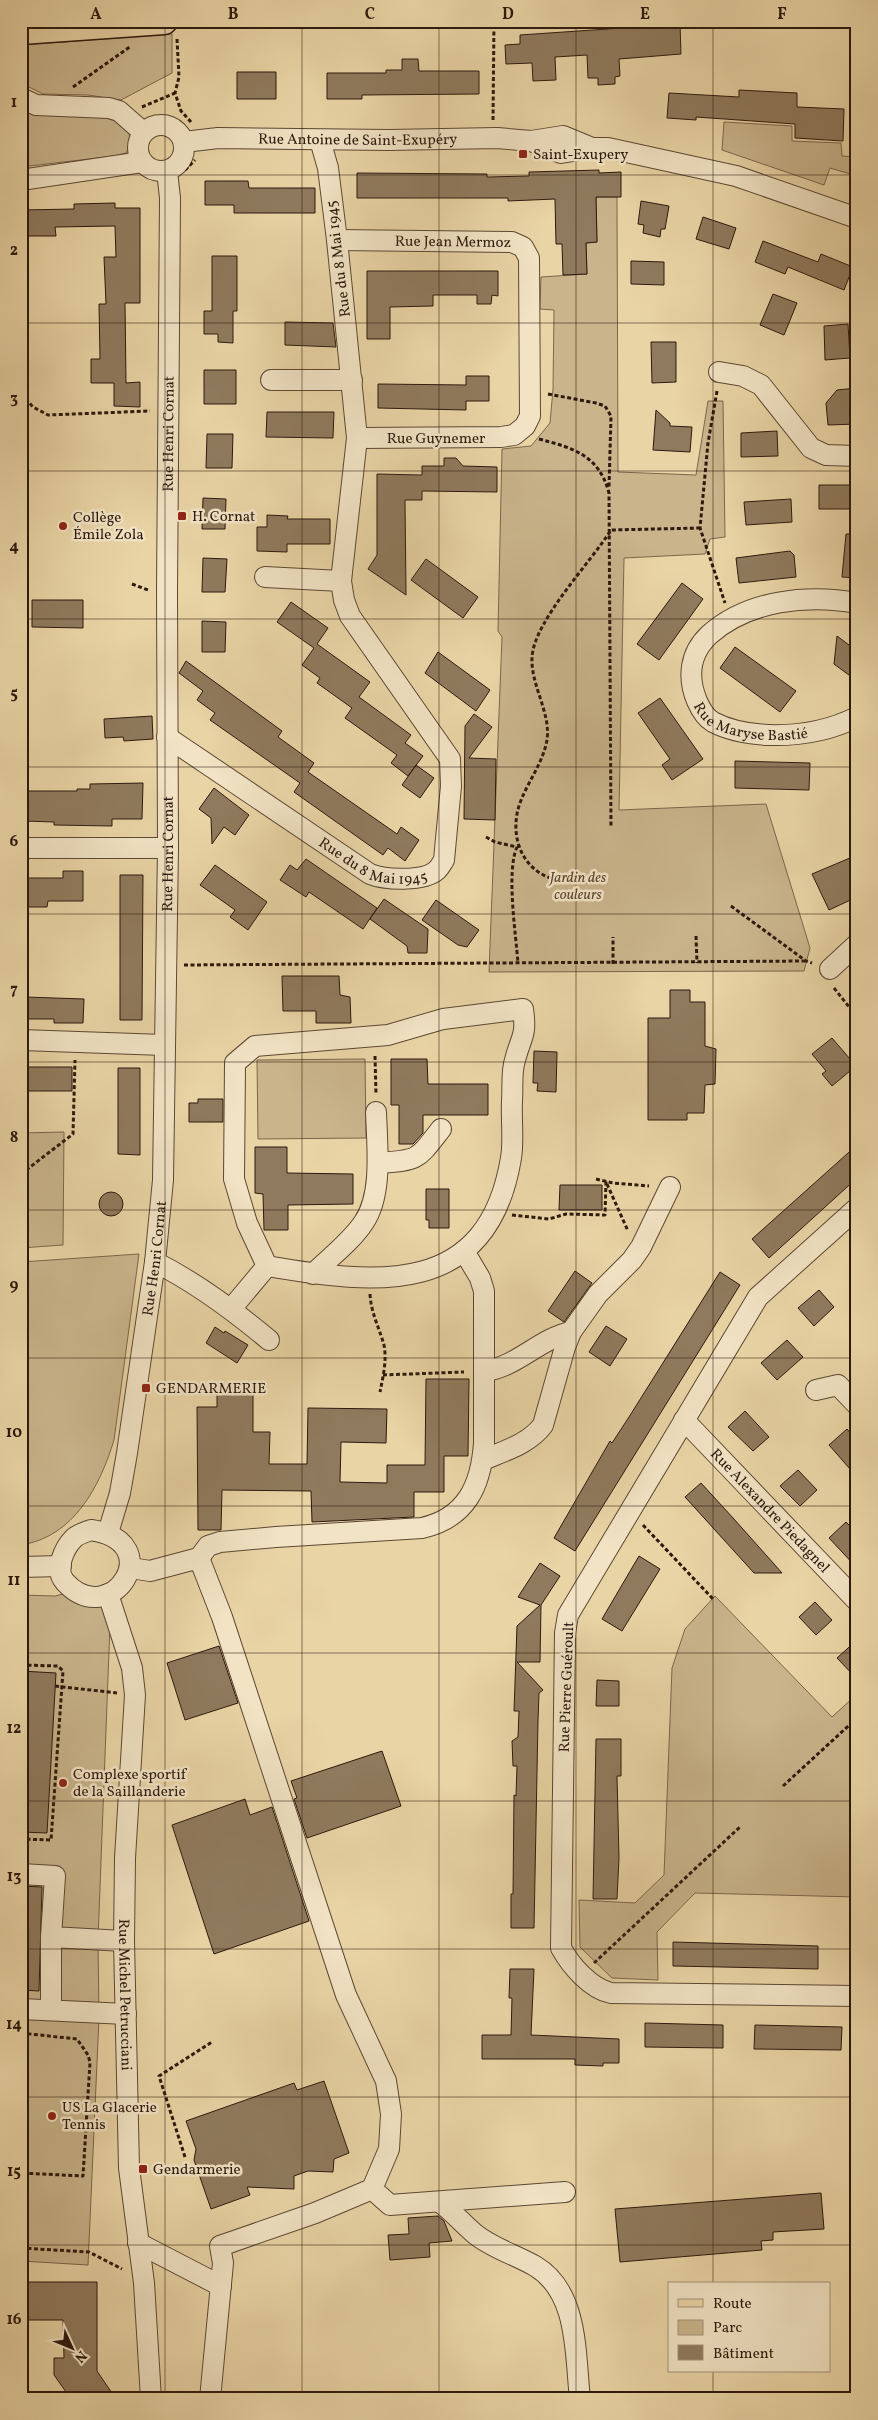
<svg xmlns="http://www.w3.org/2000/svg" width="878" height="2420" viewBox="0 0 878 2420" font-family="Vollkorn,serif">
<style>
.green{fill:#c9b48b;stroke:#7b664c}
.building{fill:#8f7a5d;stroke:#2d190e}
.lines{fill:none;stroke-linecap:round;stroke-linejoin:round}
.minor-casing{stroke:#5c4834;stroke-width:22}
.major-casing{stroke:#2d190e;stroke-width:29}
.path{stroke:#2d190e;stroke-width:3;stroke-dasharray:4 2.5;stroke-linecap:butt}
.minor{stroke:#f1e3c4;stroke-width:20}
.major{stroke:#e9d4a5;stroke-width:26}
.grid{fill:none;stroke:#2d190e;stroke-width:1;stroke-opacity:0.55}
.poi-dot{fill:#8f2418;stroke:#f1e3c4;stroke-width:2}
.labels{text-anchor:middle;stroke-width:5;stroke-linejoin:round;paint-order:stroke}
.street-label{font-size:15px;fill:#2d190e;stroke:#f1e3c4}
.poi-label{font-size:15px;fill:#2d190e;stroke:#f1e3c4;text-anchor:start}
.park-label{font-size:15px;font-style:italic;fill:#5c4834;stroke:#f1e3c4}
.neatline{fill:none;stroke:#2d190e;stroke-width:2}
.grid-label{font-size:16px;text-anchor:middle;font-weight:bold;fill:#2d190e}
</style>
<rect width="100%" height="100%" fill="#e9d4a5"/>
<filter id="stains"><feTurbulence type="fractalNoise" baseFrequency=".004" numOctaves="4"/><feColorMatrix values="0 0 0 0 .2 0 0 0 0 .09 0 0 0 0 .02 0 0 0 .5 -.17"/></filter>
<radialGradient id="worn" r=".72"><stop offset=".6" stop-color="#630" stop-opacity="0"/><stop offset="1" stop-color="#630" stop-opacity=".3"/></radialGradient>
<path class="green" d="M172,34V73L121,100L88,95L43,94L21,83V45Z
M21,110C52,126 120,98 132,142L126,153L114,156L21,167Z
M724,122L792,126V141L841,143L842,156L857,157V176L830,168L824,185L722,150Z
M596,197H617L618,472L696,475L708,401H723L725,537L710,539L705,554L624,558L619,810L766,804L810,948L804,971L489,972L502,637L498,631L502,449L531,446L550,423L553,389L554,310L540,309L541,277L587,274L586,243L597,242Z
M365,1059L366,1138L258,1139L257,1060Z
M64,1132L63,1245L21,1248V1133Z
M139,1254L114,1440C100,1486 74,1537 21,1545V1262Z
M71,1592L97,1596L110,1625L98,1940L99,2018L88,2265L21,2261V1595L55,1596Z
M715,1596L832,1717L857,1694V1897L695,1893L657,1932L658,1980L612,1978L580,1947L579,1900L635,1903L664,1875L672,1668L685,1629Z"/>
<path class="building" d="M680,24L681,54L619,59L620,76L615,77V84L598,85V78H588L587,55L555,57L556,80L533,81L532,63L506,64L505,45L520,44V35Z
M402,59H418L419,71H479V94L362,95V99H327V73H386V70H402Z
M237,72H276V99H237Z
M739,90L797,93V107L844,109L843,141L795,138V124L696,117V120L667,118L669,93L739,97Z
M599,170V173L621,172V197H596L597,242L586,243L587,274L563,275L562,244H556L555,199L508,201V198H357V173L487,174V177L529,176V172Z
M205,181H248L249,188H315V213H234V205H205Z
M641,201L669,206L665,229H661L660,237L643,233L644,225L638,224Z
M115,203V208H140V303H125L126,383L140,382V407L114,406V383H91V359H100L99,304H106L104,257H116L115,226L55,227L56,236H21V210L74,209V204Z
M703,217L736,228L729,249L696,239Z
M763,241L818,262L821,254L853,267L844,290L788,267L785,274L755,262Z
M212,256H237V311H233V343L218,342V334H204V311H212Z
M631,261L664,262V285L631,284Z
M367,271H498V296L492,295L491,304H477V295H433V306L390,307V339H367Z
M773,294L797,303L784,335L760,325Z
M285,322L333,323L336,347L285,345Z
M848,324L850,358L825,360L824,326Z
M651,342H676V382L652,383Z
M204,370H236V404H204Z
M466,376H489V401H466V410L378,408V384L466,385Z
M857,388V424L828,425L826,403L837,390Z
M656,410L670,423V426L692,427L690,452L653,450Z
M267,412H334L333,438L266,437Z
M777,431L778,456L741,457V433Z
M207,434H233L232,468H206Z
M444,458H456L463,466L497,467V492L422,491V500H405L406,595L368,569L377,555V474L422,475V466H444Z
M819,485H856V509H819Z
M203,498L226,499L225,529H202Z
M791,499L792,522L746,525L744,502Z
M267,515L288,516L287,519H330V544H287V552L257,551V527H267Z
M846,534H857V578L842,577Z
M790,551L794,555L796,577L739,583L736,558Z
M203,558L227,559L225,592H202Z
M426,559L478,597L463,618L411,580Z
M682,583L703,599L659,660L637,644Z
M32,600H83V628L32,627Z
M291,602L328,628L317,644L370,682L359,697L411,735L405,743L423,756L408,776L391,763L397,755L345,718L352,708L317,683L320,678L302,665L314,648L277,622Z
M202,621L226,622L225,652H202Z
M837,636L857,651V681L834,664Z
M735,647L796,691L780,712L720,668Z
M438,652L490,690L476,711L425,673Z
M186,661L282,731L278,737L314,763L308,772L397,834L401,827L419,840L405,861L388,848L383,855L294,792L300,783L210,720L215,713L197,700L203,691L179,673Z
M660,698L703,759L672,780L662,765L670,759L638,713Z
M474,714L492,727L469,758L496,759L495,820L464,819L465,726Z
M152,716L153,739L124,741L123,737L105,738L104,719Z
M735,761L810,763L809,790L735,788Z
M416,765L434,778L420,798L402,785Z
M143,783L142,819H112V826L54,825V822L24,821V812H21V791H77V789H90V784Z
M214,788L249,815L235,835L224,827L212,844L211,818L199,809Z
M857,855V897L829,910L812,874Z
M306,859L377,908L363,929L309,892L306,897L280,880L290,865L297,870Z
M215,865L267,902L248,930L230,917L235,910L200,885Z
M63,871H83V901H48L47,907H25L26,878H63Z
M120,875H143L142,1020H120Z
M384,899L428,929L427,953H408L407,946L370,919Z
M436,900L479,930L467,947L458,945L422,920Z
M282,976H339L340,995L350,997L351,1023H316V1011H283Z
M670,990H690V1002H705V1046L716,1049L715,1084L705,1085L704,1113H687V1120H648V1018H670Z
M25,997L84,999L83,1023H54V1019H25Z
M832,1038L856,1066L832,1086L822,1074L826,1071L812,1054Z
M534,1051L557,1052L556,1092L537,1091L538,1083H533Z
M391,1059H427L428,1084H488V1115H423V1133L413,1144H399V1105H391Z
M21,1067H72V1091H21Z
M118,1068H140V1155L118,1154Z
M198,1099H223V1122H189V1103H198Z
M857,1145V1178L769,1258L752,1239Z
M255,1147H287V1173L353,1174V1204L288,1205V1230H264L263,1194L255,1193Z
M560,1185H602V1210H559Z
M426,1189H449V1228H429V1220H426Z
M99 1204a12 12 0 1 1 24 0a12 12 0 1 1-24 0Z
M575,1271L592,1283L564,1322L548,1311Z
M720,1272L740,1285L575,1551L554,1538L610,1441L612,1443L629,1417Z
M819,1290L834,1307L814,1326L798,1308Z
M606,1326L627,1339L610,1366L589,1352Z
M215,1327L224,1333L225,1331L248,1345L237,1363L206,1343Z
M787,1340L803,1357L777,1380L761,1363Z
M426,1379H469L468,1456H444V1492H414V1517L312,1522L311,1491L222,1490L221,1530H198L197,1407H217V1389H253V1432H270L269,1464H307L308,1408L387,1409L386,1443L341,1442L340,1482L387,1483V1465H425Z
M745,1411L769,1437L753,1451L728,1427Z
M847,1429L857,1441V1477L829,1445Z
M798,1470L817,1490L800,1506L780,1486Z
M701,1483L734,1519L782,1573H754L685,1497Z
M846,1522L857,1533V1568L829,1538Z
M639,1556L660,1569L622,1631L602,1619Z
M540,1563L560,1576L541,1605L540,1662H517L543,1690L539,1693L538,1721L534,1928H511V1894H513L514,1795L516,1796L517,1766H513L512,1741L518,1737L519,1711H514L517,1626L540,1605L518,1597Z
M815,1602L832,1620L816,1635L799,1617Z
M857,1640V1679L837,1658Z
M219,1646L238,1703L185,1720L167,1663Z
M21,1671L56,1673L47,1833L21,1832Z
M597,1680L619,1681V1706H596Z
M596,1739H621V1776H617L619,1858L617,1899H593Z
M382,1751L401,1806L307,1838L294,1799L297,1798L291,1781Z
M245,1799L250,1815L272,1807L309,1921L214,1954L172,1825Z
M21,1886L42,1887L39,1991L21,1990Z
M673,1942L818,1946V1969L673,1966Z
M510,1969H534L531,2035L619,2039V2063H603V2066L575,2065V2059H482V2035H511L512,1998H509Z
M645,2023L723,2025V2048L645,2047Z
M755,2025L842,2027L841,2050L754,2049Z
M324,2081L349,2153L334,2159L333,2172L308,2171L294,2176V2189L247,2187L250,2195L211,2209L194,2160L196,2149L186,2121L294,2083L297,2090Z
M821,2193L824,2229L773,2232V2240L761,2241L762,2250L620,2262L615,2209Z
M438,2216L444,2221L452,2241L429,2243L430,2257L390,2260L388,2235L409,2234L408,2218Z
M21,2282H97V2371L116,2399H71L54,2375V2358H64L63,2320H21Z"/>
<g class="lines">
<g class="minor-casing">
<g id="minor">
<path d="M21,98L36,105L109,108L119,111L143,132"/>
<circle cx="161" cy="148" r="23"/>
<path d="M531,141L561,153L592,148H608L736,176L857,218"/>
<path id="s1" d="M184,142L218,138L389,140L497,138L531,141L563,136L592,148"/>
<path d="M21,180L142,162"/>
<path id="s2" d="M337,240L512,242L523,247L529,258L530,416L525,426L514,435L501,437L357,438"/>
<path d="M719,372L743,376L761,385L811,448L826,455L857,456"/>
<path d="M271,380H352"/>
<path d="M265,577L341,581"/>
<path id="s3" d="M857,603C808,594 748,600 709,635C690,653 687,677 697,701C700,708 706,718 713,722C730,731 748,734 768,735C798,736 829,731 857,717"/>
<path id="s4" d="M167,737L370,874C385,880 424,882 437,870C440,867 442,863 444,860L451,786L450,759L350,616L344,600L341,581L357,438L337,240L328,168L320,140"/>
<path d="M21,848H168"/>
<path d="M830,969L857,944"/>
<path d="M523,1009C527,1037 521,1036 515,1060C511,1072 513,1088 512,1101C511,1120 514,1140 511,1158C488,1298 377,1285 267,1266L247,1223L234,1179L235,1063L255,1046L388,1035L443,1019Z"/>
<path d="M21,1040L164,1045"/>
<path d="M378,1163C419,1160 416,1161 441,1129"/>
<path d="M857,1208L758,1297L568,1615L565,1633L561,1948C571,1966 591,1989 611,1993L857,1996"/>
<path d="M155,1262C197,1283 233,1310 269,1340"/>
<path d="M313,1274C330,1257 351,1242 364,1222C383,1194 377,1145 376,1112"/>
<path d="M231,1309L267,1266"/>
<path d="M485,1371C517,1367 540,1338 571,1332"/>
<path d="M816,1390L838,1385L857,1405"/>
<path id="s5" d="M684,1420L857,1601"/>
<path d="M483,1460C504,1451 529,1444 543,1425L565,1347L571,1332L598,1294L632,1260L641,1247L670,1187"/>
<path d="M91,1530C170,1542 111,1632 65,1582C54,1570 64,1548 74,1538C78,1534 86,1532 91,1530Z"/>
<path id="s6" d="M108,1533L120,1493L127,1453L155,1262L163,1180L168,848L167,591L170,198L167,171"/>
<path d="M199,1558L208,1546L220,1542L276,1537L422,1528C466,1518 481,1486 484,1443V1291L480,1278L464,1251"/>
<path d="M21,1567L61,1566"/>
<path d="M131,1568L150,1571L199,1558L222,1617L346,1995L386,2081L391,2114L389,2149L372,2189L315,2213L220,2246L223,2263L210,2399"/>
<path id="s7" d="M108,1594L132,1668L135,1695L125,1858L124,1941L129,2168L144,2283L151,2399"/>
<path d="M21,1874L55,1876L51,1937L124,1941"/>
<path d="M21,2009L126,2014"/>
<path d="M51,2010V1937"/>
<path d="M372,2189L390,2205L565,2192"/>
<path d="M441,2203C453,2212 463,2224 475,2234C492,2248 516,2255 535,2266C579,2292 575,2355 580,2399"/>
<path d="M138,2243L221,2286"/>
</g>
</g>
<g class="major-casing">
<path id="major" d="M21,31L164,21"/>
</g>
<path class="path" d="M177,39L179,77L175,93L181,111L191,122
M73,87L131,46
M142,107L175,93
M493,120L494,21
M185,170L195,160
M717,391L708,443L700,528L725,603
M21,394L33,407L48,415L150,411
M548,394L596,403L605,406L611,416L609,487
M539,439C573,448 599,455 609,493L611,827
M132,584L148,590
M26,588L27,640
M486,837L495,842L517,847C506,872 516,934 518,964
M603,882C587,882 570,883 554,879C520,870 509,833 520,803C528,781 543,763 547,740C551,713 531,686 532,658C533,622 591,562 611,530L700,528
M731,906L806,961L812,963
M696,936L697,963
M613,964V937
M184,965L806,961
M834,988L857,1017
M375,1056L376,1094
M21,1174L73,1134L75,1060
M596,1179L613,1183L649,1186
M607,1184L628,1231
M512,1215L549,1219L566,1214L605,1215L606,1181
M370,1294C371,1313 379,1327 384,1345C387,1360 383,1377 380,1392
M383,1375L464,1372
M21,1448V1491
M643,1525L713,1599
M21,1665L58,1666L63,1671L51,1840L21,1839
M55,1686L117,1693
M783,1786L857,1718
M594,1963L741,1826
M21,2033L77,2039L88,2055L90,2062L83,2176L21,2173
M185,2157L159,2076L212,2042
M21,2248L89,2252L122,2269"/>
<use href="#minor" class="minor"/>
<use href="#major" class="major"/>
</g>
<path class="grid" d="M165,21V2399M302,21V2399M439,21V2399M576,21V2399M713,21V2284M21,175H857M21,323H857M21,471H857M21,619H857M21,767H857M21,914H857M21,1062H857M21,1210H857M21,1358H857M21,1506H857M21,1653H857M21,1801H857M21,1949H857M21,2097H857M21,2245H857M713,2371V2399"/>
<g class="poi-dot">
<rect x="518" y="149" width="10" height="10" rx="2.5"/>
<rect x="177" y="511" width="10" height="10" rx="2.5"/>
<circle cx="63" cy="526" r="5"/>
<rect x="141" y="1383" width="10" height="10" rx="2.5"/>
<circle cx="63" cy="1783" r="5"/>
<circle cx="52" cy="2116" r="5"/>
<rect x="138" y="2164" width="10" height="10" rx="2.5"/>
</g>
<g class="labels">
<g class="street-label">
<text dy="5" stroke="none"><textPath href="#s1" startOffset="174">Rue Antoine de Saint-Exupéry</textPath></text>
<text dy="5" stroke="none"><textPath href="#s2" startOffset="116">Rue Jean Mermoz</textPath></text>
<text transform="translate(338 259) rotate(-97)" y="5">Rue du 8 Mai 1945</text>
<text dy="5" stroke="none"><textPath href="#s6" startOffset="1104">Rue Henri Cornat</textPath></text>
<text x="436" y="443">Rue Guynemer</text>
<text dy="5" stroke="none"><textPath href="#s3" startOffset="291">Rue Maryse Bastié</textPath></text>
<text dy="5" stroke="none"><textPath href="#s6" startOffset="684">Rue Henri Cornat</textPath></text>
<text dy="5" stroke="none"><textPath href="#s4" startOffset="244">Rue du 8 Mai 1945</textPath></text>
<text dy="5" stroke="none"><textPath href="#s6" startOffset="279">Rue Henri Cornat</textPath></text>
<text dy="5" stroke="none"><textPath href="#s5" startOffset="125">Rue Alexandre Piedagnel</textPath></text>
<text transform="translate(566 1687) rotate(-88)" y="5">Rue Pierre Guéroult</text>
<text dy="5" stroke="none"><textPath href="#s7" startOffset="405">Rue Michel Petrucciani</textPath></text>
</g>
<g class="poi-label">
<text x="533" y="159">Saint-Exupery</text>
<text x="192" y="521">H. Cornat</text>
<text x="73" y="522">Collège<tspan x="73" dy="17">Émile Zola</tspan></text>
<text x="156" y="1393">GENDARMERIE</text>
<text x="73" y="1779">Complexe sportif<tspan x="73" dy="17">de la Saillanderie</tspan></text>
<text x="62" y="2112">US La Glacerie<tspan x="62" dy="17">Tennis</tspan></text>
<text x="153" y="2174">Gendarmerie</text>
</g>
<g class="park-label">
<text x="578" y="882">Jardin des<tspan x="578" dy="17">couleurs</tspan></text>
</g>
</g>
<rect width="878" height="2420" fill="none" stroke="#e9d4a5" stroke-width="55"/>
<rect x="668" y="2282" width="162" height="90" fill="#f1e3c4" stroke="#a3927b"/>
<rect x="678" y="2299" width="25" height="8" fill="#e9d4a5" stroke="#a3927b"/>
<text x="713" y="2308" font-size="15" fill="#2d190e">Route</text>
<rect x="678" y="2320" width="25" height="15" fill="#c9b48b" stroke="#a3927b"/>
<text x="713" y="2332" font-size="15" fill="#2d190e">Parc</text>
<rect x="678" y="2345" width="25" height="15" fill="#8f7a5d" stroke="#a3927b"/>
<text x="713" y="2358" font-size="15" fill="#2d190e">Bâtiment</text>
<g transform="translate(72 2348) rotate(134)" stroke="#f1e3c4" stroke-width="4" paint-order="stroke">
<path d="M0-4L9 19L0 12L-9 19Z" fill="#2d190e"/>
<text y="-8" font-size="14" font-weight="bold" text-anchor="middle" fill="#2d190e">N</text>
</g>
<rect x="28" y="28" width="822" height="2364" class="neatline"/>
<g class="grid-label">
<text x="96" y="19">A</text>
<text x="233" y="19">B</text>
<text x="370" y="19">C</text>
<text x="508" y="19">D</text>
<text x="645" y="19">E</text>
<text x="782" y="19">F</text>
<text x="14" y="107">1</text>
<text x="14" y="255">2</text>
<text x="14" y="403">3</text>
<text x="14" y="551">4</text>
<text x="14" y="698">5</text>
<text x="14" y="846">6</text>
<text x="14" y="994">7</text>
<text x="14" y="1142">8</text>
<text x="14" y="1290">9</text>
<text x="14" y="1437">10</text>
<text x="14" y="1585">11</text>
<text x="14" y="1733">12</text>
<text x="14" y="1881">13</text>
<text x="14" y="2029">14</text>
<text x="14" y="2176">15</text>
<text x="14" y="2324">16</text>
</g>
<rect width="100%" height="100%" filter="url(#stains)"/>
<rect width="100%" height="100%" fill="url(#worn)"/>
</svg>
